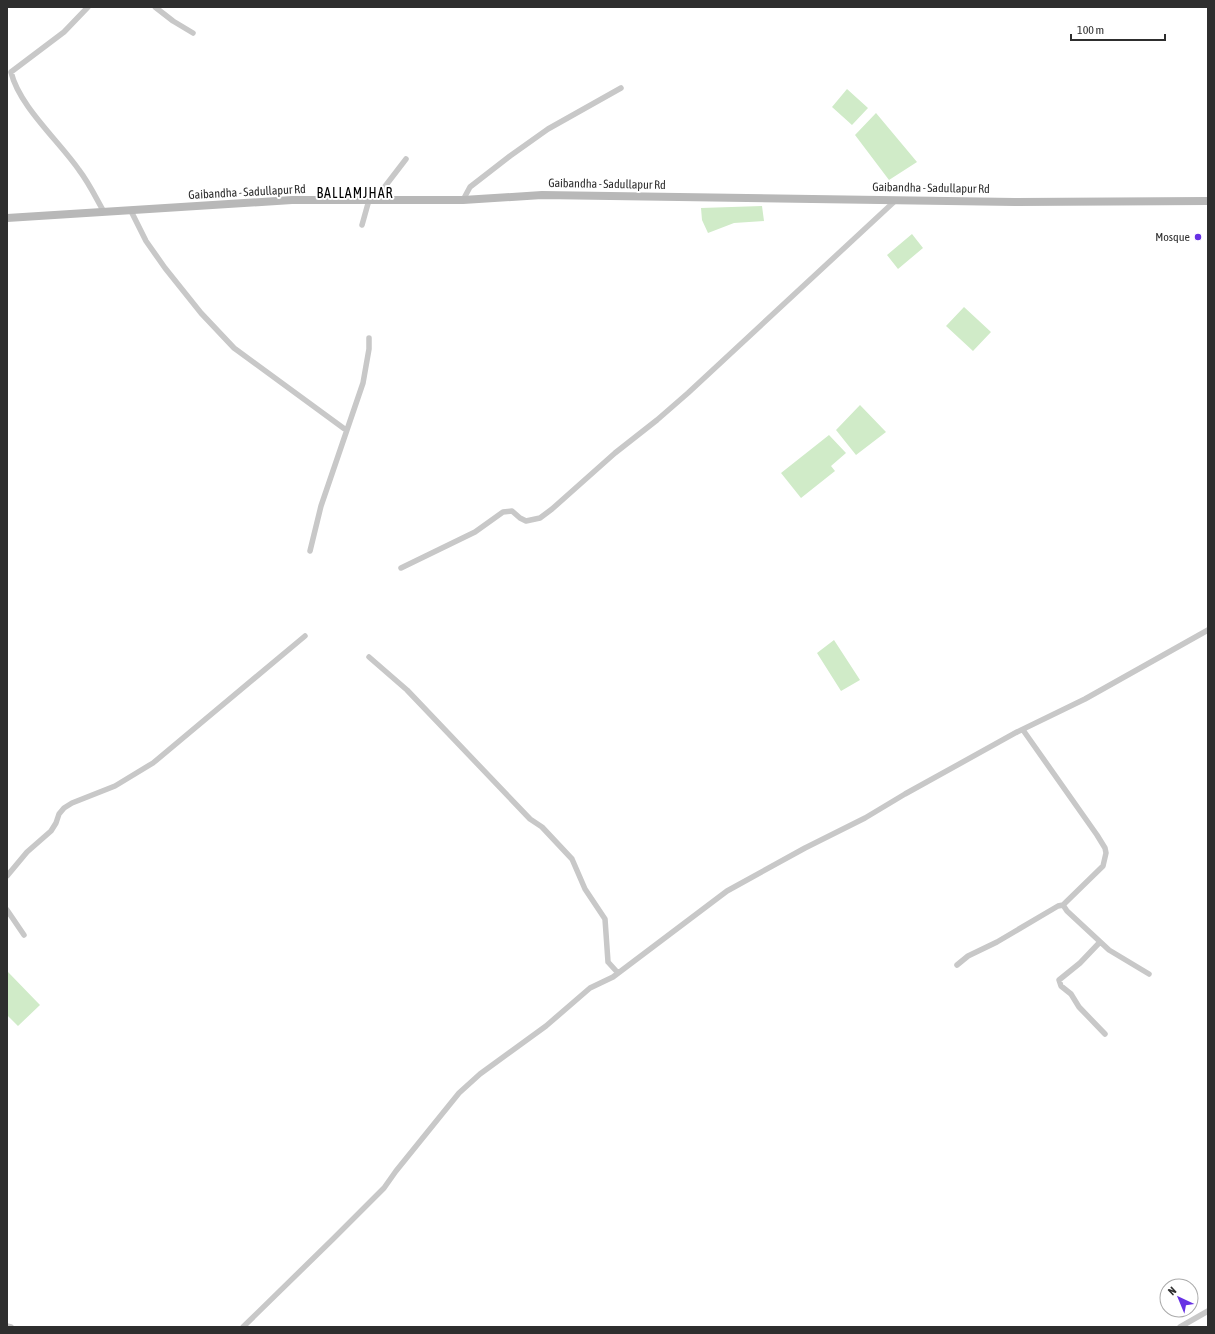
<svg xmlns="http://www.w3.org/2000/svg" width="1215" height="1334" viewBox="0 0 1215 1334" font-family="'Asap Condensed',sans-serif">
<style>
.water{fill:#d0ebc8}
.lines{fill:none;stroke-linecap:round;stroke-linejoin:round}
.street{stroke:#c8c8c8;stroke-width:5.5}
.secondary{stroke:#b8b8b8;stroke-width:8}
.poi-dot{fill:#6731e4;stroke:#fff;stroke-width:1.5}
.labels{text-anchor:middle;stroke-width:4;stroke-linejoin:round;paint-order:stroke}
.street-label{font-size:12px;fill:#2e2e2e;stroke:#fff}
.poi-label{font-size:12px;fill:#2e2e2e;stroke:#fff;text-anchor:end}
.quarter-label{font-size:14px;letter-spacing:1px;fill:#000;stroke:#fff}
</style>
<rect width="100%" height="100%" fill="#fff"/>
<path class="water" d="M847,89L868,108L852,125L832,107Z
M876,113L917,162L889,180L855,135Z
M762,206L764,221L734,223L708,233L702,220L701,208Z
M912,234L923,248L898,269L887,255Z
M964,307L991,332L973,351L946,326Z
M860,405L886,432L856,455L836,430Z
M829,435L846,453L831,466L835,471L801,498L781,473Z
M834,640L860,680L841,691L817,653Z
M8,972L40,1005L18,1026L7,1015Z"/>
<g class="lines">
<path class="street" d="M88,7L64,32L11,72C19,106 59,141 79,170C89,183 96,198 104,212
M155,7L173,21L193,33
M380,200L383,189L406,159
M463,200L470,187L510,156L548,129L621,88
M131,211L146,241L165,268L201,313L234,348L346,430
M362,225L369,200
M310,551L321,506L363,383L369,349V338
M401,568L475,532L503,512L512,511L520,518L526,521L540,518L552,509L615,453L657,420L688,393L896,200
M369,657L407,690L530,819L542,827L572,859L585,889L605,919L608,962L618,973
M7,876L27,852L51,831L56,823L59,814L64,808L72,803L115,786L153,763L305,636
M1063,905L1067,911L1109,950L1149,974
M7,910L24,935
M1100,942L1080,963L1059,980L1061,986L1071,994L1079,1007L1105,1034
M957,965L968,956L997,942L1058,906L1063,905L1103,866L1106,853L1105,848L1097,835L1023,730
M7,1326L11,1327
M243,1327L333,1239L384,1188L396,1171L459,1093L480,1074L546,1026L590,988L613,977L727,891L805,848L865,818L905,794L1017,732L1085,699L1208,630
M1180,1327L1208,1311"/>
<path class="secondary" d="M7,218L292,200H463L542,195L1015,202L1208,201"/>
</g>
<circle class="poi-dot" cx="1198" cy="237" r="4"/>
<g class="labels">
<g class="street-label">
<text transform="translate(607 184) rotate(1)" y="4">Gaibandha - Sadullapur Rd</text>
<text transform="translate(931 188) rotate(1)" y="4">Gaibandha - Sadullapur Rd</text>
<text transform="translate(247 192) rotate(-3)" y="4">Gaibandha - Sadullapur Rd</text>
</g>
<g class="poi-label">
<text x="1190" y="241">Mosque</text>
</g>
<g class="quarter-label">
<text x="355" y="198">BALLAMJHAR</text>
</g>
</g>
<rect width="1215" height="1334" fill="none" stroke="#2e2e2e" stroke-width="16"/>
<g transform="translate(1179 1298) rotate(316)"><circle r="19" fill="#ffffff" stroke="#ababab"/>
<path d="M0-3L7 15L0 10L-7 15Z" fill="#6731e4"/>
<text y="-6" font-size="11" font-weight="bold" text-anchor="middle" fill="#2e2e2e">N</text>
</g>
<path d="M1071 34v6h94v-6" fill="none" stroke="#2e2e2e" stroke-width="2"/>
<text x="1077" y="34" font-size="12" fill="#2e2e2e" stroke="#ffffff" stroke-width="3" paint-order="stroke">100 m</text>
</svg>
